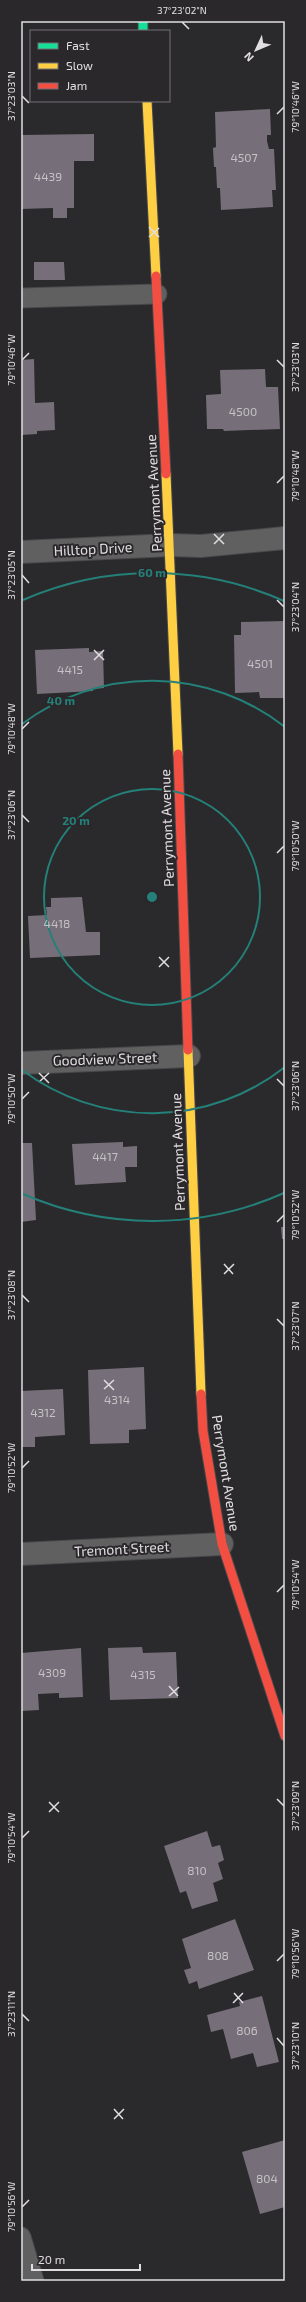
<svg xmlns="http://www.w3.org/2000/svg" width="306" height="2302" viewBox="0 0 306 2302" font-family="'Exo 2',sans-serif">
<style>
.building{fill:#766f79}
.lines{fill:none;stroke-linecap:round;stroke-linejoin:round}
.lane-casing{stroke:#484749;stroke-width:21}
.street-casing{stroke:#484749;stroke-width:24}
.fast-casing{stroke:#484749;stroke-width:11}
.slow-casing{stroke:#484749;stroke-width:11}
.jam-casing{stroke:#484749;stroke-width:11}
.lane{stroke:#616061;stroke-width:19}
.street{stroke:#616061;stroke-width:22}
.fast{stroke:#16e098;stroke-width:9}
.slow{stroke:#ffcf43;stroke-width:9}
.jam{stroke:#f24e42;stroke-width:9}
.ticks{fill:none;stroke:#e0dee0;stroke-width:1.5}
.ring{fill:none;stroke:#248079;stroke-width:2}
.labels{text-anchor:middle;stroke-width:4;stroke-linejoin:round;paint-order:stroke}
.number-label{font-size:12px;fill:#c6c2c6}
.street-label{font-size:14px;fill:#e0dee0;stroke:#2b282c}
.centre{fill:#248079;stroke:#2b282c;stroke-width:2}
.ring-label{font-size:12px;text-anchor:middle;font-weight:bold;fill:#248079;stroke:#2b282c;stroke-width:4;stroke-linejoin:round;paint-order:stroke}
.neatline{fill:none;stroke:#e0dee0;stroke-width:1.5}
.ticks-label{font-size:10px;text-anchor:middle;fill:#e0dee0}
</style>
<rect width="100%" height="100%" fill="#2a292b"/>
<path class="building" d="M270,109L271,135H267V141L269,149H274L276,190H272L273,207L221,210L220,188H217L216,167H214L213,148L216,147L215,112Z
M94,134V161H74V208H67V218H53V208L21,209V135Z
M34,262H64L65,280H34Z
M34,359L35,403L54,402L55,430L37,431V434L21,435V360Z
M265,369L266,387H278L280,429L224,431L223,429H207L206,395L221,394L220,370Z
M285,621V698H260L259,692L235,693L234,635H241V622Z
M89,648V652L103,651L104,688L93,689V691L37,694L35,650Z
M82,897L86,932H100V955L30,958L28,916L47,915L46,907H51V898Z
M123,1142V1147L137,1146V1167H125L126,1182L75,1185L72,1144Z
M21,1143H32L36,1220L21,1222Z
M281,1227H285V1239H282Z
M144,1367L146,1429L129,1430V1443L90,1444L88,1370Z
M63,1389L65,1435L35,1437V1447H21V1391Z
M142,1647L143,1653L176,1652L178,1698L110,1700L108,1648Z
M81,1648L83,1697L59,1698V1693L38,1694L39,1710L21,1711V1653Z
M207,1831L212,1847L220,1845L224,1860L218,1863L223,1879L213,1883L218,1901L192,1909L186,1891L180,1893L164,1846Z
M235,1919L254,1970L199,1989L197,1981L189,1984L184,1970L191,1968L182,1939Z
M262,1996L279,2062L257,2067L253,2053L231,2059L223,2029L211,2032L207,2015L240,2006L239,2002Z
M285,2140V2207L260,2214L242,2152Z"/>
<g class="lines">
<g class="lane-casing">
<path id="lane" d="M21,298L157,294
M21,2237L34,2281"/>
</g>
<g class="street-casing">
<path id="street" d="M21,552L171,545L201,546L285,538
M21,1063L189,1056
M21,1554L222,1544"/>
</g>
<g class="fast-casing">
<path id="fast" d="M143,21V31"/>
</g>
<g class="slow-casing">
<path id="slow" d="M147,101L156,276
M166,474L178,754
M188,1050L201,1394"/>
</g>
<g class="jam-casing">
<path id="jam" d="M156,276L166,474
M178,754L188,1050
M201,1394L203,1431L222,1544L285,1736"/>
</g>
<use href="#lane" class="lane"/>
<use href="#street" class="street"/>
<use href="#fast" class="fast"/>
<use href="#slow" class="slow"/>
<use href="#jam" class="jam"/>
</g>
<path class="ticks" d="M182,22L189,29M22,96L29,103M277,114L284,107M149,227L159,237M149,237L159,228M22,360L29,353M277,360L284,367M277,483L284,476M214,534L224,544M214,544L224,534M22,575L29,583M277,600L284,607M94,650L104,660M94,660L104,650M22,729L29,722M22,815L29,822M277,853L284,846M159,957L169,967M159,967L169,957M39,1073L49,1083M277,1079L284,1086M39,1082L49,1073M22,1099L29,1092M277,1222L284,1215M224,1264L233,1274M224,1274L234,1264M22,1295L29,1302M277,1319L284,1326M104,1380L114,1390M104,1389L114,1380M22,1468L29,1461M277,1592L284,1585M169,1686L178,1696M169,1696L179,1687M277,1799L284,1806M49,1802L59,1812M49,1812L59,1802M22,1838L29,1831M277,1961L284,1954M234,1993L243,2003M233,2003L243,1993M22,2014L29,2021M277,2038L284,2046M114,2109L123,2119M114,2119L124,2109M22,2207L29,2200"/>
<g class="ring">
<circle cx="152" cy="897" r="108"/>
<path d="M285 1067A216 216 0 0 1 22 1070M22 724A216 216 0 0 1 285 727"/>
<path d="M284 1193A324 324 0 0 1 23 1194M23 600A324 324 0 0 1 284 601"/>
</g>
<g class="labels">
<g class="number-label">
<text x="244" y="162">4507</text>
<text x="48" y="181">4439</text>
<text x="243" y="416">4500</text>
<text x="260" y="668">4501</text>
<text x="70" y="674">4415</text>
<text x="57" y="928">4418</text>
<text x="105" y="1161">4417</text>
<text x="117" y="1404">4314</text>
<text x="43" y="1417">4312</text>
<text x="52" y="1677">4309</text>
<text x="143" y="1679">4315</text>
<text x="197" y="1875">810</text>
<text x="218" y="1960">808</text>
<text x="247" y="2035">806</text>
<text x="267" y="2183">804</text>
</g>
<g class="street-label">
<text transform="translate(154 493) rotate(-93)" y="5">Perrymont Avenue</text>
<text transform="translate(93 549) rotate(-3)" y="5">Hilltop Drive</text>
<text transform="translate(167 828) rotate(-92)" y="5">Perrymont Avenue</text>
<text transform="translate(105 1059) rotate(-2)" y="5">Goodview Street</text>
<text transform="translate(178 1152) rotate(-92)" y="5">Perrymont Avenue</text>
<text transform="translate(226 1473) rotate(81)" y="5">Perrymont Avenue</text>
<text transform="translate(122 1549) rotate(-3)" y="5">Tremont Street</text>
</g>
</g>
<circle cx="152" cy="897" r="6" class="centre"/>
<g class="ring-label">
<text x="152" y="577">60 m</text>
<text x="61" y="705">40 m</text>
<text x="76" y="825">20 m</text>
</g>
<rect width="306" height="2302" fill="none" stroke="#2b282c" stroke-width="44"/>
<rect x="30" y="30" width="140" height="72" fill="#2b282c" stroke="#737174"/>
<rect x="38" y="43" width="20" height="6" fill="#16e098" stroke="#737174"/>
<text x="66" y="50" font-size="12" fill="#e0dee0">Fast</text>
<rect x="38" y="63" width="20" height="6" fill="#ffcf43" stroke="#737174"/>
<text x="66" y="70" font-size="12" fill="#e0dee0">Slow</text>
<rect x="38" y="83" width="20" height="6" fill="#f24e42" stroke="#737174"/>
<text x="66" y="90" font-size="12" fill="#e0dee0">Jam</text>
<g transform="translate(256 50) rotate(226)" stroke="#2b282c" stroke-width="3" paint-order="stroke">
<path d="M0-3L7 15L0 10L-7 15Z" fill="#e0dee0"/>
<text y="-6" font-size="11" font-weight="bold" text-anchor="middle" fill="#e0dee0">N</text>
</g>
<path d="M32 2264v6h108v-6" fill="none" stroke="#e0dee0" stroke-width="2"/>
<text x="38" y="2264" font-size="12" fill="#e0dee0" stroke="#2b282c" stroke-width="3" paint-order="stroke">20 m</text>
<rect x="22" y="22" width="262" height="2258" class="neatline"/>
<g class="ticks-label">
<text x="182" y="14">37°23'02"N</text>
<text transform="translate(11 96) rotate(-90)" y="4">37°23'03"N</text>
<text transform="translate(295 107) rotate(-90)" y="4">79°10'46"W</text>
<text transform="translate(11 360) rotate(-90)" y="4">79°10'46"W</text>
<text transform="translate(295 367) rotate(-90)" y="4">37°23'03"N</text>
<text transform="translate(295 476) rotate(-90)" y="4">79°10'48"W</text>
<text transform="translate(11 575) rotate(-90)" y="4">37°23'05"N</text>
<text transform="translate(295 607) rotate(-90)" y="4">37°23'04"N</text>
<text transform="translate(11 729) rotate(-90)" y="4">79°10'48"W</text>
<text transform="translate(11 815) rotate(-90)" y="4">37°23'06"N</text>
<text transform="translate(295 846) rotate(-90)" y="4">79°10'50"W</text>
<text transform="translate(295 1086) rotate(-90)" y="4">37°23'06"N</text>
<text transform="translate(11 1099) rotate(-90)" y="4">79°10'50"W</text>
<text transform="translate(295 1215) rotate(-90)" y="4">79°10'52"W</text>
<text transform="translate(11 1295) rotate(-90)" y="4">37°23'08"N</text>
<text transform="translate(295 1326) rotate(-90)" y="4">37°23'07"N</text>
<text transform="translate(11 1468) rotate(-90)" y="4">79°10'52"W</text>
<text transform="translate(295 1585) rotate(-90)" y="4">79°10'54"W</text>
<text transform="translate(295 1806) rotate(-90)" y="4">37°23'09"N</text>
<text transform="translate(11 1838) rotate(-90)" y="4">79°10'54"W</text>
<text transform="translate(295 1954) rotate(-90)" y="4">79°10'56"W</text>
<text transform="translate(11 2014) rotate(-90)" y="4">37°23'11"N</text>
<text transform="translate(295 2046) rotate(-90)" y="4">37°23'10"N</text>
<text transform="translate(11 2207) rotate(-90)" y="4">79°10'56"W</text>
</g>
</svg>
